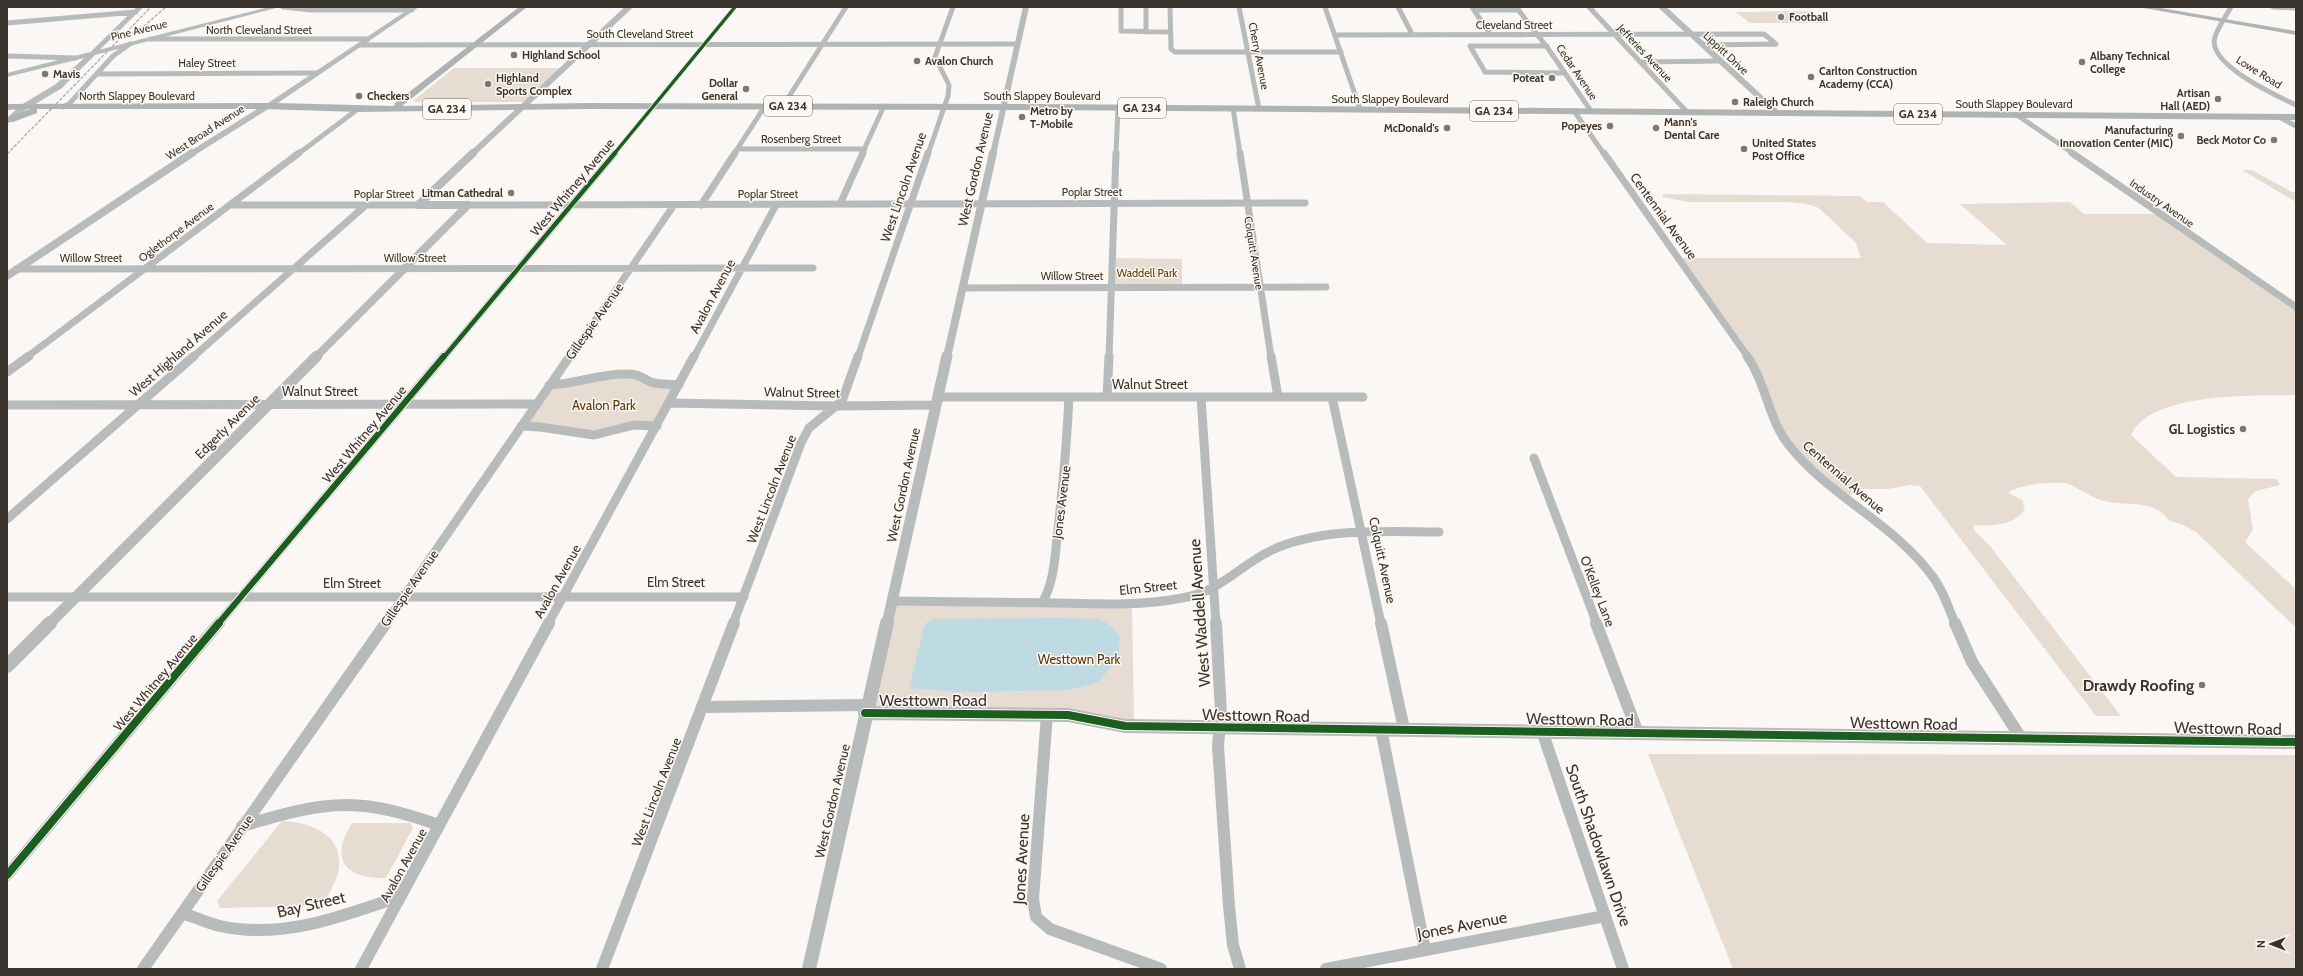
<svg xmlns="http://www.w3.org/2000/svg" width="2303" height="976" viewBox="0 0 2303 976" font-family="Cabin,sans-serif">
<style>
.green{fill:#e7dcd1}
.water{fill:#bedae3}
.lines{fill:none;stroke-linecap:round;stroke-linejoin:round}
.minor-far3{stroke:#b8bbbc;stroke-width:5}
.minor-far2{stroke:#b8bbbc;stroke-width:7}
.minor-far1{stroke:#b8bbbc;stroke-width:9}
.minor{stroke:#b8bbbc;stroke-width:12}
.tertiary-far3{stroke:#b8bbbc;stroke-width:6}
.tertiary-far2{stroke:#b8bbbc;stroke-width:8}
.tertiary-far1{stroke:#b8bbbc;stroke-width:11}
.tertiary{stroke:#b8bbbc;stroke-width:14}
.secondary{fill:#b6bbbb;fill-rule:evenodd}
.primary{fill:#afb3b4;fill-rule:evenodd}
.rail{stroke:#b4b6b5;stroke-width:1.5;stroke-dasharray:3.5 1.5;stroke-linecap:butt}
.cycleway-far3-casing{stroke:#fdf7f2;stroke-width:5}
.cycleway-far2-casing{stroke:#fdf7f2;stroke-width:6}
.cycleway-far1-casing{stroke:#fdf7f2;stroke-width:8}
.cycleway-casing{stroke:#fdf7f2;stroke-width:10}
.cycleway-far3{stroke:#1b5e20;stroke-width:3.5}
.cycleway-far2{stroke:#1b5e20;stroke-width:4.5}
.cycleway-far1{stroke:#1b5e20;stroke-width:6}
.cycleway{stroke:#1b5e20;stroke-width:8}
.poi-dot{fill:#7d7874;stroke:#fdf7f2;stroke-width:1.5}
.labels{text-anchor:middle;stroke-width:3;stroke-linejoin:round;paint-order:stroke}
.far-poi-label{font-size:11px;font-weight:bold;fill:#3a342f;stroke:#fdf7f2;text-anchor:start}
.far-street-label{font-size:11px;fill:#3a342f;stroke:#fdf7f2}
.far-park-label{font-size:11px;fill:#5f3a0c;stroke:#fdf7f2}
.shield{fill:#fdf7f2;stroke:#746e6a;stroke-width:1}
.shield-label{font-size:12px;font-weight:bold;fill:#3a342f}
.street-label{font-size:13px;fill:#3a342f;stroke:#fdf7f2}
.park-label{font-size:13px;fill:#5f3a0c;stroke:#fdf7f2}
.poi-label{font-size:13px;font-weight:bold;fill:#3a342f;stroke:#fdf7f2;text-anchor:end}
.near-street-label{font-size:16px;fill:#3a342f;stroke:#fdf7f2}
.near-poi-label{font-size:16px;font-weight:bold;fill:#3a342f;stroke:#fdf7f2;text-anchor:end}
</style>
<rect width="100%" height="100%" fill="#faf7f5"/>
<path class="green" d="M1811,11L1827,23H1750L1736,12Z
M454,68H560L523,102H417L413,101Z
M2242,170H2252L2292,192H2296V202Z
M1664,194L1860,196L1867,202H1883L1927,243L2007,245L1960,204L2070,202L2084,214H2161L2296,307V395C2255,396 2151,391 2131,435L2176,477L2277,479L2280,485L2256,491L2248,499L2253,530L2245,542L2296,589V628L2196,532L2183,525L2168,520C2155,498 2122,507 2101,500C2090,497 2074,485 2065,483C2052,482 2018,484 2008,493L2022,500L2025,510C2012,526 1993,526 1974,525V530L1990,546L2121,716H2096L1920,486L1910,485L1888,489H1864L1846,497L1787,443L1767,391L1678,258H1861L1856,243L1819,208L1807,204L1787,202H1689L1662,197Z
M1113,258L1182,259V287H1112Z
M614,375L678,385L656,425L611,432L523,425L550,386Z
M894,603L1132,606L1134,723L870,711Z
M1648,754L2296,755V969H1733Z
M282,821C309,822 343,834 339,867C338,880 328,895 322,906L220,908L217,901Z
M352,823H411L413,828L386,878C345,879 329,859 352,823Z"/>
<path class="water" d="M1057,618L1099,619L1113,627L1120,639L1118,659L1098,682L1070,690L957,692L909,688L924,627L926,623L933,619Z"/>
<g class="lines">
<path class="minor-far3" d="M283,7L311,10H412
M1121,7V31L1171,32
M1146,7V32
M1170,7L1171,49L1175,52H1341
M1239,7L1259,109
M1325,7L1360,109
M1398,7L1412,34
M1472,7L1490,34
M1516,7L1547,47L1591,111
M1589,7L1687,112
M2231,7C2226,16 2218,27 2215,37C2206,64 2277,96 2296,105
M2273,7L2296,8
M1474,10H1519
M7,23L136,12
M1335,35L1764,34L1776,44
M150,39H368
M360,45L1017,44
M1703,45L1776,44
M1547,46H1470L1485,72L1565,73
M93,53L140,7
M7,56L76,58
M1640,62L1721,61
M98,74L317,73
M783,106L846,7
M63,107L69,104L113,56L130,44
M1233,108L1240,154
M1574,111L1604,154
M2017,115L2074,154
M2279,117L2296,126
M737,149H865
M298,154L358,109
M614,154L735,7
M734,154L765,106
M862,154L884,106
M928,154L948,96L949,85L935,57L953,7
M1116,154L1118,107"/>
<path class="minor-far2" d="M1240,153L1271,357
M1604,153L1748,357
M2072,153L2296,307
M840,204L863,153
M231,205H418
M468,205L1305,203
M701,205L735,153
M16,269L813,268
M962,288L1326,287
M27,357L299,153
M193,357L366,205
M444,357L615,153
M570,357L674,205
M694,357L776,205
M858,357L928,153
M1109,357L1116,153"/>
<path class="minor-far1" d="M1271,356L1278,397
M1747,356C1766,383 1768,418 1788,444C1828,496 1894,523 1933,577C1943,591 1949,608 1955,624
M7,372L29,356
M549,385C576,384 599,374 625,374C640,374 640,377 651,382C659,385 671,384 679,385
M937,397H1363
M1107,397L1109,356
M1201,397L1216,624
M1332,397L1381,624
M669,403L837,406L935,405
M7,405L536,404
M521,426L540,427L594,435L634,425L657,426
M1534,458L1597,624
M7,519L194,356
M7,597H744
M892,601C947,602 1003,602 1058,603C1099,604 1141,606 1182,598C1222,591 1238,566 1272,550C1322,527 1385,532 1439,532
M1042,603C1055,581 1055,554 1058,529C1063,485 1067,441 1069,397
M218,624L444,356
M385,624L570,356
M548,624L694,356
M733,624L801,443L809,428L842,401L858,356"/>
<path class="minor" d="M1216,623L1221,713L1218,746L1229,906L1233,945L1240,969
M1381,623L1404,729
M1596,623L1638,733
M1955,623L1972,662L2021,738
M702,707L868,705
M1047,714L1033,899L1036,917L1050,929L1161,969
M1381,729L1425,950
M1542,731L1623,969
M242,826C276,816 311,805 347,805C378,805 410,815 439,825
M7,875L219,623
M182,913C195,917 207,923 220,926C282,940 343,916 401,896
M143,969L386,623
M361,969L549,623
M602,969L734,623
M1326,969L1605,916"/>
<path class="tertiary-far3" d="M1662,7L1777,113
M191,154L266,107
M472,154L629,7
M993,154L1026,7"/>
<path class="tertiary-far2" d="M418,205L473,153
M418,205H468
M7,276L192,153
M316,357L468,205
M947,357L993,153"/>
<path class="tertiary-far1" d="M49,624L317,356
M887,624L947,356"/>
<path class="tertiary" d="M7,666L50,623
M865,713L1068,715L1125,726L2296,742
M809,969L887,623"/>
<path class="secondary" d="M269,7H280L95,55L62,88L27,109L7,124V118L21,105L56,84L84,58L7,77V73Z
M412,7H419L269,109L262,107Z"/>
<path class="primary" d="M519,7H527L402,106L589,103L1038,104L2296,114V120L1038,110L589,109L358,112L263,109H37V113L13,122H7V118L30,109L7,110V104L276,103L394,106L395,103Z
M2138,7H2155L2296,31V35Z"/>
<path class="rail" d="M126,36L144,26L166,7
M7,154L151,7"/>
<g class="cycleway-far3-casing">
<path id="cycleway-far3" d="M614,154L735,7"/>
</g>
<g class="cycleway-far2-casing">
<path id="cycleway-far2" d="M444,357L615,153"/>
</g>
<g class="cycleway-far1-casing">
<path id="cycleway-far1" d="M218,624L444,356"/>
</g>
<g class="cycleway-casing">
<path id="cycleway" d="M865,713L1068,715L1125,726L2296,742
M7,875L219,623"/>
</g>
<use href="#cycleway-far3" class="cycleway-far3"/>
<use href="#cycleway-far2" class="cycleway-far2"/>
<use href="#cycleway-far1" class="cycleway-far1"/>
<use href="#cycleway" class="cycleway"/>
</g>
<g class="poi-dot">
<circle cx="1781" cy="17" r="4"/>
<circle cx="514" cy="55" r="4"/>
<circle cx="917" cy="61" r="4"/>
<circle cx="2082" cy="62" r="4"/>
<circle cx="45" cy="74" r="4"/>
<circle cx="1811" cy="77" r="4"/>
<circle cx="1552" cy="78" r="4"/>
<circle cx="488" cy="84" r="4"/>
<circle cx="746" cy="89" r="4"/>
<circle cx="359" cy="96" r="4"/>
<circle cx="2218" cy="99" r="4"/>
<circle cx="1735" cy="102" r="4"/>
<circle cx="1022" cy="117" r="4"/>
<circle cx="1610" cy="126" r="4"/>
<circle cx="1447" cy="128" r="4"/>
<circle cx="1656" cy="128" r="4"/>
<circle cx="2181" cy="136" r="4"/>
<circle cx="2274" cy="140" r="4"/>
<circle cx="1744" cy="149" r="4"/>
<circle cx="511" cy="193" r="4"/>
<circle cx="2243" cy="429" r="4"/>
<circle cx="2202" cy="685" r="4"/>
</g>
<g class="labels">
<g class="far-poi-label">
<text x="1789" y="21">Football</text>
<text x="522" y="59">Highland School</text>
<text x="2090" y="60">Albany Technical<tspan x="2090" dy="13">College</tspan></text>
<text x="925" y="65">Avalon Church</text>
<text x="1819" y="75">Carlton Construction<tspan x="1819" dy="13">Academy (CCA)</tspan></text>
<text x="53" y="78">Mavis</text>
<text x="496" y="82">Highland<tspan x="496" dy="13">Sports Complex</tspan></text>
<text x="1544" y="82" text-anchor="end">Poteat</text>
<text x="738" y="87" text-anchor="end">Dollar<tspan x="738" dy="13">General</tspan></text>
<text x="2210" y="97" text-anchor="end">Artisan<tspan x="2210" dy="13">Hall (AED)</tspan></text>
<text x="367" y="100">Checkers</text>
<text x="1743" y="106">Raleigh Church</text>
<text x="1030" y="115">Metro by<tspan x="1030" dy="13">T-Mobile</tspan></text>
<text x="1664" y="126">Mann's<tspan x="1664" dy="13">Dental Care</tspan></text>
<text x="1602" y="130" text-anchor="end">Popeyes</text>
<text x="1439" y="132" text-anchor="end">McDonald's</text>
<text x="2173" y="134" text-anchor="end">Manufacturing<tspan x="2173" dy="13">Innovation Center (MIC)</tspan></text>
<text x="2266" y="144" text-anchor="end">Beck Motor Co</text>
<text x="1752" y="147">United States<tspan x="1752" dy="13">Post Office</tspan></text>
<text x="503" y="197" text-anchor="end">Litman Cathedral</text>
</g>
<g class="far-street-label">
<text x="1514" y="29">Cleveland Street</text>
<text transform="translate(139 30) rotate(-14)" y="4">Pine Avenue</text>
<text x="259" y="34">North Cleveland Street</text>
<text x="640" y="38">South Cleveland Street</text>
<text transform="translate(1645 53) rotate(47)" y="4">Jefferies Avenue</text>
<text transform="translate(1726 53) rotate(43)" y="4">Lippitt Drive</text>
<text transform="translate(1259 56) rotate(79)" y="4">Cherry Avenue</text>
<text x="207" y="67">Haley Street</text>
<text transform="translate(1577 72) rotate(56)" y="4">Cedar Avenue</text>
<text transform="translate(2259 72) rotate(32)" y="4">Lowe Road</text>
<text x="137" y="100">North Slappey Boulevard</text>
<text x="1042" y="100">South Slappey Boulevard</text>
<text x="1390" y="103">South Slappey Boulevard</text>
<text x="2014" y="108">South Slappey Boulevard</text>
<text transform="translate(205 132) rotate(-33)" y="4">West Broad Avenue</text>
<text x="801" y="143">Rosenberg Street</text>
<text x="1092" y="196">Poplar Street</text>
<text x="384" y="198">Poplar Street</text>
<text x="768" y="198">Poplar Street</text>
<text transform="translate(2162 203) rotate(35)" y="4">Industry Avenue</text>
<text transform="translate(176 232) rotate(-37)" y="4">Oglethorpe Avenue</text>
<text transform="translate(1254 253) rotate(81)" y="4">Colquitt Avenue</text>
<text x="91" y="262">Willow Street</text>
<text x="415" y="262">Willow Street</text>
<text x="1072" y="280">Willow Street</text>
</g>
<g class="far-park-label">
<text x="1147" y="277">Waddell Park</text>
</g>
<g class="shield">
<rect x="764" y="96" width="48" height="20" rx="3"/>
<rect x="1118" y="98" width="48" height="20" rx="3"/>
<rect x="423" y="99" width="48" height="20" rx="3"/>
<rect x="1470" y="101" width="48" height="20" rx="3"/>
<rect x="1894" y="104" width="48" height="20" rx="3"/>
</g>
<g class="shield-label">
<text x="788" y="110">GA 234</text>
<text x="1142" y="112">GA 234</text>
<text x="447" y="113">GA 234</text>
<text x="1494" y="115">GA 234</text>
<text x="1918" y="118">GA 234</text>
</g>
<g class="street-label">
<text transform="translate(975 169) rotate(-77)" y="5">West Gordon Avenue</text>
<text transform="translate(572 187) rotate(-50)" y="5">West Whitney Avenue</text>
<text transform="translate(903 187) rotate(-71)" y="5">West Lincoln Avenue</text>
<text transform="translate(1664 216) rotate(54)" y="5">Centennial Avenue</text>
<text transform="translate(712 296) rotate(-62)" y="5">Avalon Avenue</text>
<text transform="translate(594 321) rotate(-55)" y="5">Gillespie Avenue</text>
<text transform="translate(178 353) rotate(-41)" y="5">West Highland Avenue</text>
<text x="1150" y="389">Walnut Street</text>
<text x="320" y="396">Walnut Street</text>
<text transform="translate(802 392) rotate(1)" y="5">Walnut Street</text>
<text transform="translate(227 426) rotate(-45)" y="5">Edgerly Avenue</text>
<text transform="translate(364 434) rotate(-50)" y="5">West Whitney Avenue</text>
<text transform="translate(1844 477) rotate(41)" y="5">Centennial Avenue</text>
<text transform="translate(903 485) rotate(-78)" y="5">West Gordon Avenue</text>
<text transform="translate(771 489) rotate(-69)" y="5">West Lincoln Avenue</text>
<text transform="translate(1061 502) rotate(-83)" y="5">Jones Avenue</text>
<text transform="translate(1383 560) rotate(78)" y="5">Colquitt Avenue</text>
<text transform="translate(557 581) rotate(-61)" y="5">Avalon Avenue</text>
<text x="676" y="587">Elm Street</text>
<text x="352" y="588">Elm Street</text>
<text transform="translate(1148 587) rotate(-6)" y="5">Elm Street</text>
<text transform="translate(409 588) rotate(-55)" y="5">Gillespie Avenue</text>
<text transform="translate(1598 591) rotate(69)" y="5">O'Kelley Lane</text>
<text transform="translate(155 682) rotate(-50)" y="5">West Whitney Avenue</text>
<text transform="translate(656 792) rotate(-69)" y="5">West Lincoln Avenue</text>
<text transform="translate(832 801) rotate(-77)" y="5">West Gordon Avenue</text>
<text transform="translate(224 853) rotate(-55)" y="5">Gillespie Avenue</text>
<text transform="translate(403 865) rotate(-61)" y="5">Avalon Avenue</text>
</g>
<g class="park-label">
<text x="604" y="410">Avalon Park</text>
<text x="1079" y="664">Westtown Park</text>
</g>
<g class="poi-label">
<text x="2235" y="434">GL Logistics</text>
</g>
<g class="near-street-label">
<text transform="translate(1199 613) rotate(-94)" y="6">West Waddell Avenue</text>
<text x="933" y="706">Westtown Road</text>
<text transform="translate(1256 715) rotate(1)" y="6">Westtown Road</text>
<text transform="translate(1580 719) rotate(1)" y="6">Westtown Road</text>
<text transform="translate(1904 723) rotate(1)" y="6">Westtown Road</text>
<text transform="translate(2228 728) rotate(1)" y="6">Westtown Road</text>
<text transform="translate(1599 845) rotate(71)" y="6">South Shadowlawn Drive</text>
<text transform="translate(1021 859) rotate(-87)" y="6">Jones Avenue</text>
<text transform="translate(311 904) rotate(-13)" y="6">Bay Street</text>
<text transform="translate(1462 925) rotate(-11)" y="6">Jones Avenue</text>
</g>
<g class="near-poi-label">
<text x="2194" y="691">Drawdy Roofing</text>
</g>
</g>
<rect width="2303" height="976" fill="none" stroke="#3a342f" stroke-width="16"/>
<g transform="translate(2271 944) rotate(270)" stroke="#fdf7f2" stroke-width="3" paint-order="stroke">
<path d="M0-3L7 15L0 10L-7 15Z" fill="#3a342f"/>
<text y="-6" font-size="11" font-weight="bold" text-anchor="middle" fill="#3a342f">N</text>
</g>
</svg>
